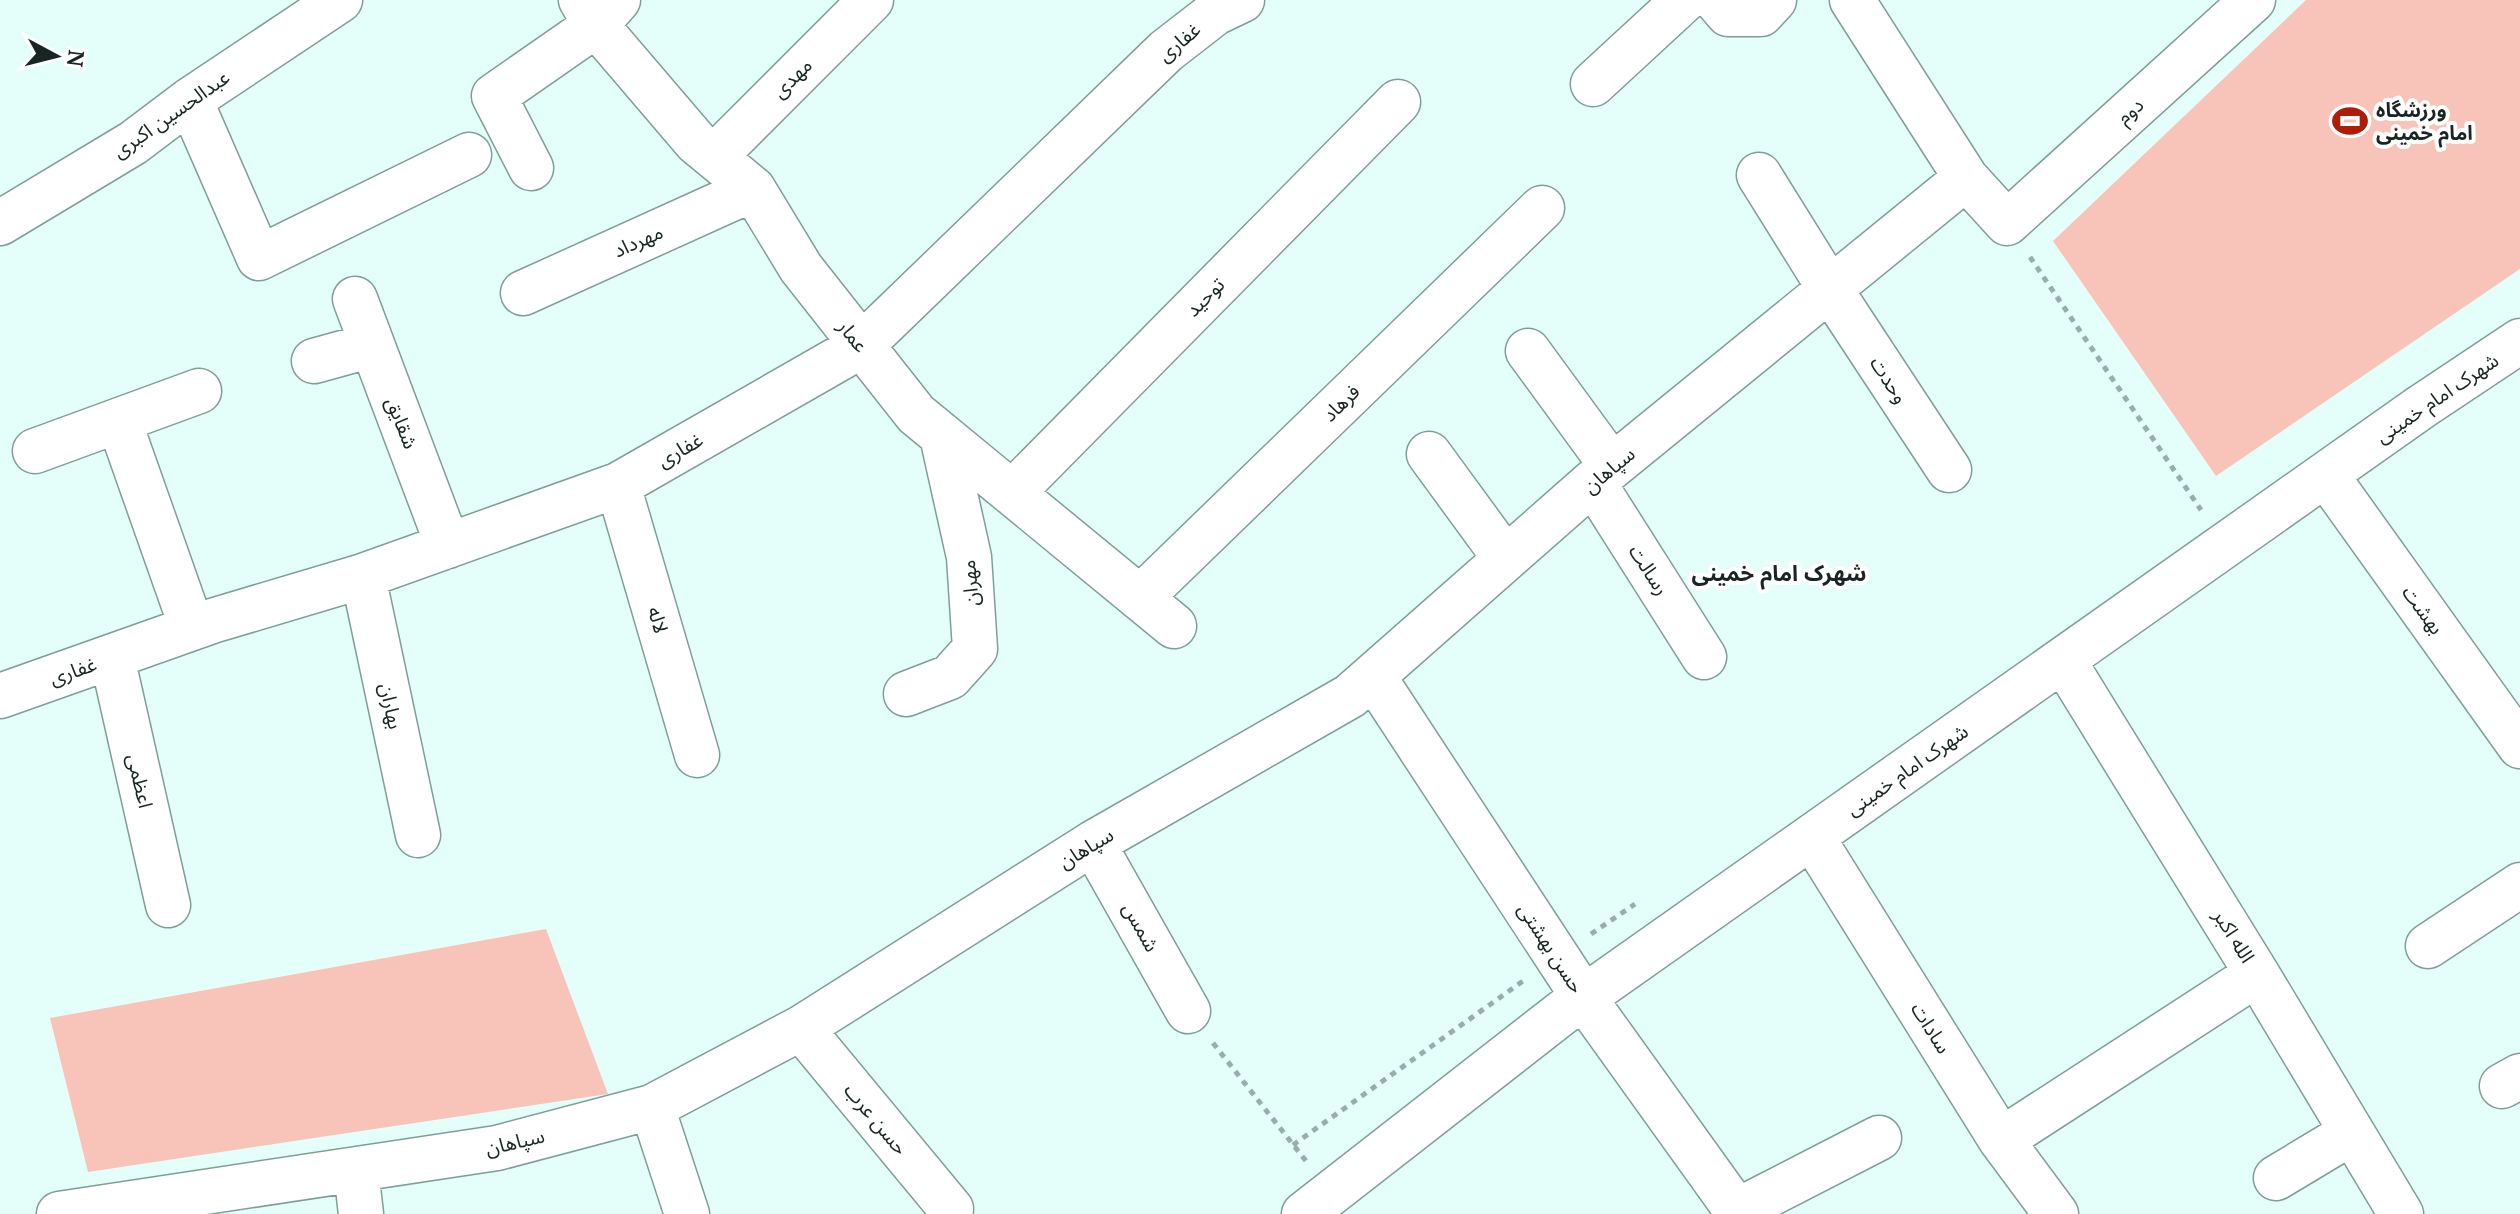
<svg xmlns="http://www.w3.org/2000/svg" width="2520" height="1214" viewBox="0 0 2520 1214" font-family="'PT Serif','Noto Sans Arabic',serif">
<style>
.green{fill:#f8c4b9}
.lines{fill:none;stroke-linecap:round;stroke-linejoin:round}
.minor-casing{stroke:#7f9e98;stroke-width:47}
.path{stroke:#98aeaa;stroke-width:5;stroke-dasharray:6 6;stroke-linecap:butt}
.minor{stroke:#fff;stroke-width:44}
.labels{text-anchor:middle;stroke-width:8;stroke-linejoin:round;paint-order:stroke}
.street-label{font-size:20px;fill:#182523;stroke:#fff}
.poi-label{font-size:20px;font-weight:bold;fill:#182523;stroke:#fff;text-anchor:start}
.neighbourhood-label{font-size:22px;font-weight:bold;fill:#182523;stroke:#fff}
</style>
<rect width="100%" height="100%" fill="#e4fffa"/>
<path class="green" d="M2306,0H2520V269L2216,476L2053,241Z
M546,929L608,1094L88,1172L50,1018Z"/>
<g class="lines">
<g class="minor-casing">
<path id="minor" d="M581,0L596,25L696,142L753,189L801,268L916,414L1174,626
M1716,0L1728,14H1761L1774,0
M1852,0L1966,178L2007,223L2253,0
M1593,84L1684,0
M190,100L259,258L469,155
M714,157L871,0
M531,168L494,96L596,25L618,0
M1759,175L1830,289L1949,470
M0,223L133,143L190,100L340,0
M523,293L753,189
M355,299L448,546
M1528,351L1612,466
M314,361L372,345
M119,421L192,628
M35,451L199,391
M1429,454L1505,558
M2326,475L2520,746
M1593,482L1704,657
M618,485L697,755
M1012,493L1398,102
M363,576L418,835
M1140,598L1542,208
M112,657L168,905
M2063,660L2257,974L2401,1214
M1373,676L1584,998L1739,1214
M906,694L950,677L975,649L969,557L942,436
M0,696L212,621L363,576L618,485L861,346L1166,51L1215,13L1242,0
M1812,837L2001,1140L2056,1214
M1093,843L1188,1011
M2428,946L2520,885
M801,1028L951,1209
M2502,1086L2520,1076
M652,1107L687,1214
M2001,1140L2257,974
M356,1170L361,1214
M2276,1178L2351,1133
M1737,1211L1879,1138
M59,1214L497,1148L652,1107L801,1028L1093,843L1350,696L1593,482L1966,178
M1304,1214L1563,1012L2421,407L2520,341"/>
</g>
<path class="path" d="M2030,257L2201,510
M1591,934L1635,904
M1213,1043L1306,1161
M1293,1145L1523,981"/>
<use href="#minor" class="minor"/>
</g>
<defs>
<g id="stadium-bare" transform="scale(2.76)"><path d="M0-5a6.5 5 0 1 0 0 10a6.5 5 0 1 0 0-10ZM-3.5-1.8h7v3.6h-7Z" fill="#ad1e0a" stroke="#fff" stroke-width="2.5" paint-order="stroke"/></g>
</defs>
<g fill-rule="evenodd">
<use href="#stadium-bare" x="2350" y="121"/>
</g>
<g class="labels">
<g class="street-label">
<text transform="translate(1179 42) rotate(-40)" y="7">غفاری</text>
<text transform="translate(792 78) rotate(-45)" y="7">مهدی</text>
<text transform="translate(2130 111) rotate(-42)" y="7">دوم</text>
<text transform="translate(171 114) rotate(-35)" y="7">عبدالحسین اکبری</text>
<text transform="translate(638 241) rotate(-24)" y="7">مهرداد</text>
<text transform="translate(1205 297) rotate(-45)" y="7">توحید</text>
<text transform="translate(853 336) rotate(52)" y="7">عمار</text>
<text transform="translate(1889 380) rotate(57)" y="7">وحدت</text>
<text transform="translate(2437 398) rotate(-34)" y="7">شهرک امام خمینی</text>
<text transform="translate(1341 403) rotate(-44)" y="7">فرهاد</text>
<text transform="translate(402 423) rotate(69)" y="7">شقایق</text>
<text transform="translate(680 450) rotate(-30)" y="7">غفاری</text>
<text transform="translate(1609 470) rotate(-40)" y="7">سپاهان</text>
<text transform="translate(1649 570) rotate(57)" y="7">رسالت</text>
<text transform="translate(970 583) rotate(-95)" y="7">مهران</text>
<text transform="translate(2423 610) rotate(54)" y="7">بهشت</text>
<text transform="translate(658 620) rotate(74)" y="7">لاله</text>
<text transform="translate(73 671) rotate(-19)" y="7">غفاری</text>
<text transform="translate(391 706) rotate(78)" y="7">بهاران</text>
<text transform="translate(1907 770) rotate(-35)" y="7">شهرک امام خمینی</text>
<text transform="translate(140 781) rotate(77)" y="7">اعظمی</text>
<text transform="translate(1086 848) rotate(-31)" y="7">سپاهان</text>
<text transform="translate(1141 927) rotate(61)" y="7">شمس</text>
<text transform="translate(2234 936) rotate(58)" y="7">الله اکبر</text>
<text transform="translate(1551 948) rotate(57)" y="7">حسن بهشتی</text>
<text transform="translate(1931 1028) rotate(58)" y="7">سادات</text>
<text transform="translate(876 1119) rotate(50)" y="7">حسن عرب</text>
<text transform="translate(515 1142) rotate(-13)" y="7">سپاهان</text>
</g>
<g class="poi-label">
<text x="2376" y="117">ورزشگاه<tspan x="2376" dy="23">امام خمینی</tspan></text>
</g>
<g class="neighbourhood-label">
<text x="1779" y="581">شهرک امام خمینی</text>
</g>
</g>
<g transform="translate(56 56) rotate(97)" stroke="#ffffff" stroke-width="6" paint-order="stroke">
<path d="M0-6L14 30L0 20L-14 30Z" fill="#182523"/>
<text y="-12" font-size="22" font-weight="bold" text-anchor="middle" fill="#182523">N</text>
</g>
</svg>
